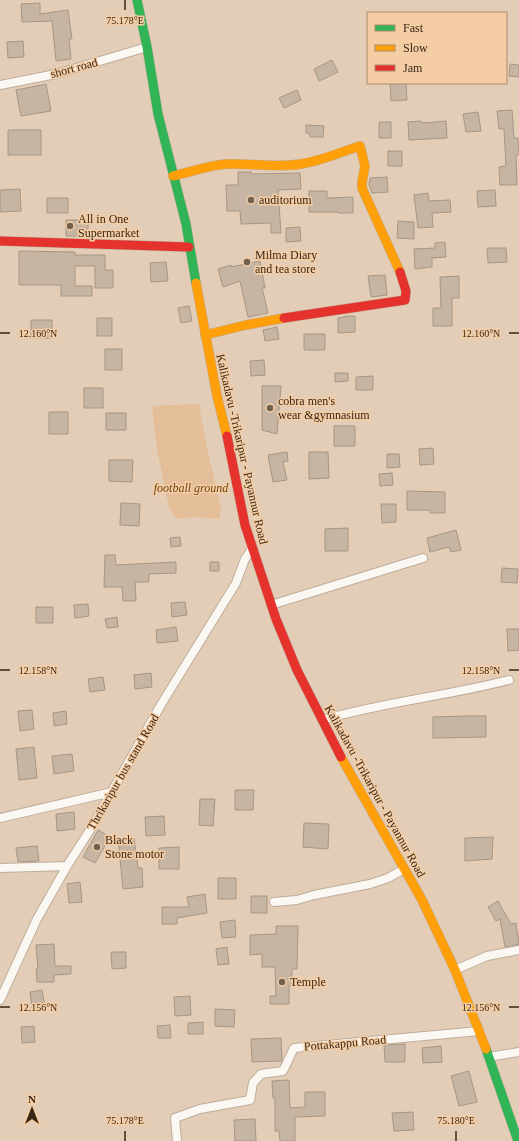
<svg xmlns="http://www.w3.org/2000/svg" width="519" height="1141" viewBox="0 0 519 1141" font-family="'Times New Roman',serif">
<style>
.green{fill:#e3be98}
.building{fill:#c6b5a3;stroke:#a79684}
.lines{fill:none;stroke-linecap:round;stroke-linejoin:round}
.street-casing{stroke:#bead9b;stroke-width:10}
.fast-casing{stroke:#bead9b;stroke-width:10}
.slow-casing{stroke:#bead9b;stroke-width:10}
.jam-casing{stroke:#bead9b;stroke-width:10}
.street{stroke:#fbf8f4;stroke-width:8}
.fast{stroke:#30b455;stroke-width:9}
.slow{stroke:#ff9f0a;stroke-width:9}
.jam{stroke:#e5322d;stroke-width:9}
.ticks{fill:none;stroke:#372717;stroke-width:1.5}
.poi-dot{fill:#73614f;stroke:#f5cda4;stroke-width:1.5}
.labels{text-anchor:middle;stroke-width:3;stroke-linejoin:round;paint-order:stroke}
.street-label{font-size:12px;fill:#372717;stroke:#f5cda4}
.poi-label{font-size:12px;fill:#372717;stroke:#f5cda4;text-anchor:start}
.park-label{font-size:12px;font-style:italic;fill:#6d4514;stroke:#f5cda4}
.ticks-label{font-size:10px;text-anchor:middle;fill:#372717;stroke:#f5cda4;stroke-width:3;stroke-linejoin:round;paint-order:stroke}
</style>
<rect width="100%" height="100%" fill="#e3cdb6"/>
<path class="green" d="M199,404L207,448L221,508L220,519L193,517L177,519L169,508L157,449L152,406Z"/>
<path class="building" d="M40,3V14L68,10L72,39H69L71,59L56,61L52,21L22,22L21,4Z
M23,41L24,57L8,58L7,42Z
M332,60L338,72L319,81L314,69Z
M510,64L519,65V77L509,76Z
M390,83H406L407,100L391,101Z
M46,84L51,111L21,116L16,90Z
M297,90L301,100L284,108L279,98Z
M512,110L514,138H518L519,154L516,156L517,185H500L499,167L506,166L504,129H499L497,111Z
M478,112L481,131L466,132L463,114Z
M421,121L422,123L446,121L447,138L409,140L408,122Z
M379,122H391V138H379Z
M306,125L324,126L323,137H310L309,133H306Z
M8,130H41V155H8Z
M388,151H402V166H388Z
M238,172H251V174L300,173L301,189L278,190L281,233H271V223L241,224L240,211H227L226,185H238Z
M387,177L388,192L372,193L369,185L370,178Z
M20,189L21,211L0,212V190Z
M495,190L496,206L478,207L477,191Z
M309,191H327V198L353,197V213H338V212H309Z
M428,193L429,201L450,200L451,212L432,213L433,227L418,228L414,195Z
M47,198H68V213H47Z
M66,220H88V236H66Z
M398,221L414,222V239L397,238Z
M300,227L301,241L286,242V228Z
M445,242L446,257L432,258V267L415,269L414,249L435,248V243Z
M487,248H506L507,262L488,263Z
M19,251L75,252V255H105V270H113V288H95V266H75V286H92V296H61V285H19Z
M260,261L265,288H262L268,313L248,317L240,281L223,287L218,269L231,265V267Z
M166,262L168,281L151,282L150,263Z
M385,275L387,295L371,297L368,276Z
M459,276V298H452V326H433V308H441L440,277Z
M189,306L192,321L181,323L178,308Z
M349,316H355V332L338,333V318Z
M97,318H112V336H97Z
M31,320H52V338H31Z
M277,327L279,339L265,341L263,330Z
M304,334H325V350H304Z
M105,349H122V370H105Z
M264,360L265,375L251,376L250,361Z
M335,373H348V381L335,382Z
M373,376V390H356V377Z
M262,386H281L277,434L262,430Z
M84,388H103V408H84Z
M49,412H68V434H49Z
M106,413H126V430H106Z
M334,426H355V446H334Z
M433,448L434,464L420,465L419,449Z
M287,452L288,461L283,462L287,480L273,482L268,455Z
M309,452H328L329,478L309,479Z
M387,454H399L400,467L387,468Z
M109,460H133L132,482L109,481Z
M392,473L393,485L380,486L379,474Z
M407,491L445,492V513H430V510H407Z
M121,503L140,504L139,526L120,525Z
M381,504H396V522L382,523Z
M348,528V551H325V529Z
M456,530L461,550L451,552L449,547L430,552L427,538Z
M180,537L181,546L171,547L170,538Z
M105,555H115L116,565L176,562V573L149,574V582H135L136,601H123L122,587H104Z
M210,562H219V571H210Z
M502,568L518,569L517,583L501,582Z
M185,602L187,615L172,617L171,603Z
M88,604L89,616L75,618L74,605Z
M36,607H53V623H36Z
M117,617L118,627L107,628L105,619Z
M176,627L178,641L157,643L156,630Z
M507,629H519V650L508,651Z
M151,673L152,687L135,689L134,675Z
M103,677L105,690L90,692L88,679Z
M32,710L34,729L20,731L18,711Z
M66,711L67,724L54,726L53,713Z
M466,716H486V737L433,738V717Z
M34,747L37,778L19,780L16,749Z
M72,754L74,771L54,774L52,756Z
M235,790H254L253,810H235Z
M200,799H215L213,826L199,825Z
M74,812L75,829L57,831L56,814Z
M164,816L165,835L146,836L145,817Z
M304,823L329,824L328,849L303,847Z
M98,830L110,837L95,863L83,857Z
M493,837L492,859L465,861V838Z
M134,838L138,868H142L143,887L123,889L118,839Z
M37,846L39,861L18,862L16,848Z
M179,847V869H159V848Z
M218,878H236V899H218Z
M80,882L82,902L69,903L67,884Z
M205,894L207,913L177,918V924H162V907H189L187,897Z
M251,896H267V913H251Z
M498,901L511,924L516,923L519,944L505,947L500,919L496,921L488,907Z
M235,920L236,937L222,938L220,922Z
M276,926H298L297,969H292V986H289V1004H270V996H276L275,967H262V954L250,955V935L276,934Z
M54,944L55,966H71V974L54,975V982H37L36,969H38L36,945Z
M227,947L229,964L218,965L216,949Z
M111,952H126V968L112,969Z
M42,990L45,1007L32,1008L30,992Z
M190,996L191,1015L175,1016L174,997Z
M215,1009L235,1010L234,1027L215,1026Z
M203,1022V1034H188V1023Z
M170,1025L171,1038H158L157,1026Z
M34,1026L35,1042L22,1043L21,1027Z
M281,1038L282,1061L252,1062L251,1039Z
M405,1044V1062H385L384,1045Z
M441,1046L442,1062L423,1063L422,1048Z
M469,1071L477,1102L459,1106L451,1076Z
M289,1080L290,1108L305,1107V1092H325V1116L295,1117V1141H280L279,1131H275V1098H273L272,1081Z
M413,1112L414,1130L394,1131L392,1113Z
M255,1119L256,1141H235L234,1120Z"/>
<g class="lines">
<g class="street-casing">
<path id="street" d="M0,85L56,74L147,47
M271,605L423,558
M322,720C383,702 447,696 509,680
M0,818L112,792
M0,868L67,866
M274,902L297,900L314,895L370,884L388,878L404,869
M455,970L487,956L519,950
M0,1000L37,919L67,866L90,830L162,703L236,583L245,559L252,549
M488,1057L519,1052
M177,1141L175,1118L200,1109L250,1100L253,1083L261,1074L283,1071L294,1048L479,1031"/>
</g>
<g class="fast-casing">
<path id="fast" d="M137,0L147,47L158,114L186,224L196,283
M486,1049L518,1141"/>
</g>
<g class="slow-casing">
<path id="slow" d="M173,176C191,172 209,165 227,164C252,163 276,168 301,164C321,161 341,152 360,146L365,166L362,182V188L400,272
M196,283L217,396L227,436
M205,335L246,325L284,318
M341,757L422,900L455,970L486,1049"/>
</g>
<g class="jam-casing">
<path id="jam" d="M0,241L189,247
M284,318L405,300L406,291L400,272
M227,436L245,525L276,619L297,670L341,757"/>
</g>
<use href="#street" class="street"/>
<use href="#fast" class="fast"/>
<use href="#slow" class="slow"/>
<use href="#jam" class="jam"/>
</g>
<path class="ticks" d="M125,0V10M0,333H10M509,333H519M0,670H10M509,670H519M0,1007H10M509,1007H519M125,1131V1141M456,1131V1141"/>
<g class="poi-dot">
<circle cx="251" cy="200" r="4"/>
<circle cx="70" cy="226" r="4"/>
<circle cx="247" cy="262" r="4"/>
<circle cx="270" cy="408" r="4"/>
<circle cx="97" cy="847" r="4"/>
<circle cx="282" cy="982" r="4"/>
</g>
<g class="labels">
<g class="street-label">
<text transform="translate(74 68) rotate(-15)" y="4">short road</text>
<text transform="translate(242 449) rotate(77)" y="4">Kalikadavu -Trikaripur - Payannur Road</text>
<text transform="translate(123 772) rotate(-60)" y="4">Thrikaripur bus stand Road</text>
<text transform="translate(375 791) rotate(61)" y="4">Kalikadavu -Trikaripur - Payannur Road</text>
<text transform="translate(345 1043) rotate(-5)" y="4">Pottakappu Road</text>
</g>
<g class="poi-label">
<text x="259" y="204">auditorium</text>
<text x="78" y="223">All in One<tspan x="78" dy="14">Supermarket</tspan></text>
<text x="255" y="259">Milma Diary<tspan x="255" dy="14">and tea store</tspan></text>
<text x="278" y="405">cobra men's<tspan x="278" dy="14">wear &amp;gymnasium</tspan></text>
<text x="105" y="844">Black<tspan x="105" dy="14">Stone motor</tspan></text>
<text x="290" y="986">Temple</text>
</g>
<g class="park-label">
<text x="191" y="492">football ground</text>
</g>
</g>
<g class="ticks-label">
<text x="125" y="24">75.178°E</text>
<text x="38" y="337">12.160°N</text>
<text x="481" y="337">12.160°N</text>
<text x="38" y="674">12.158°N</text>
<text x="481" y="674">12.158°N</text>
<text x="38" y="1011">12.156°N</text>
<text x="481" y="1011">12.156°N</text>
<text x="125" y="1124">75.178°E</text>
<text x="456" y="1124">75.180°E</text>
</g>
<rect x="367" y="12" width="140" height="72" fill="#f5cda4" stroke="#a98b6c"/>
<rect x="375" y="25" width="20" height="6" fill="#30b455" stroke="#a98b6c"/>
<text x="403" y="32" font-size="12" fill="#372717">Fast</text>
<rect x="375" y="45" width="20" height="6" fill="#ff9f0a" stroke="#a98b6c"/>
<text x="403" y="52" font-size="12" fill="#372717">Slow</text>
<rect x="375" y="65" width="20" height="6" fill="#e5322d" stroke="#a98b6c"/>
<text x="403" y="72" font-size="12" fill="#372717">Jam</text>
<g transform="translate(32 1109)" stroke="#f5cda4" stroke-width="3" paint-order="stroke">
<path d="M0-3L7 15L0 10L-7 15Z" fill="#372717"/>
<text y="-6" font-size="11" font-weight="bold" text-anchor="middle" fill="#372717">N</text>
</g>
</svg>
